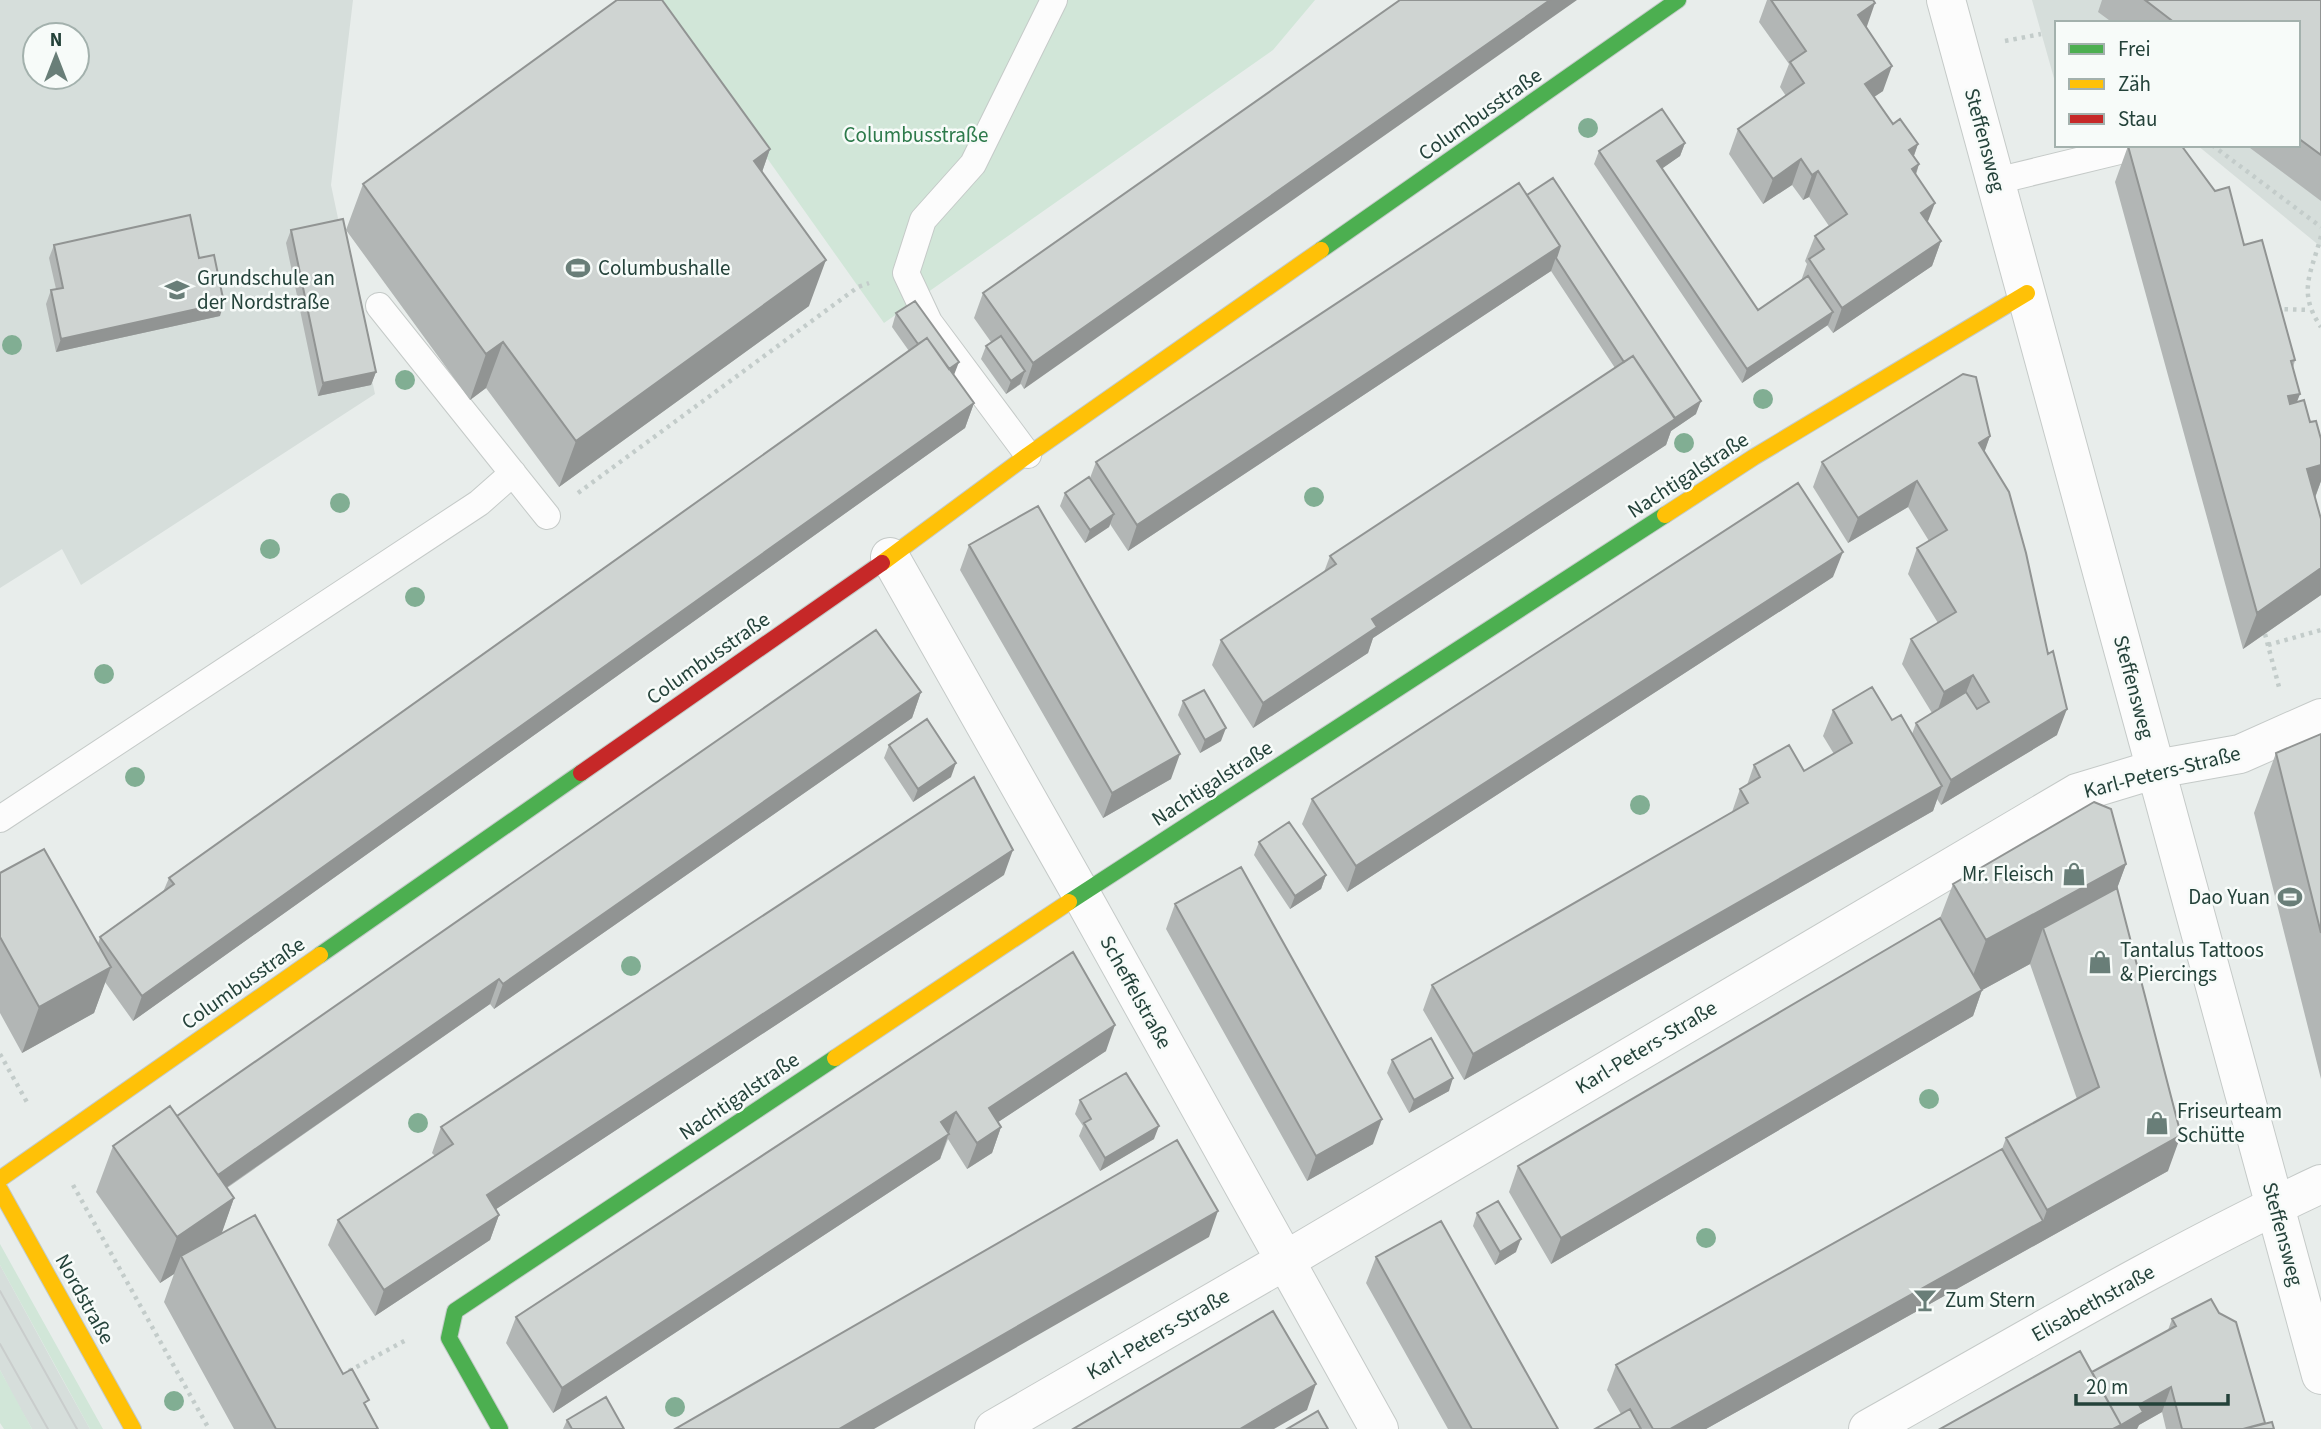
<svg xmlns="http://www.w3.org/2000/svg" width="2321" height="1429" viewBox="0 0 2321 1429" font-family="'Source Sans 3',sans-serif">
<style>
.built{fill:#d6dedb;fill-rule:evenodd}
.green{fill:#d1e6d8}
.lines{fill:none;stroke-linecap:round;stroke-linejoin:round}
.lane-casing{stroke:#c5cac8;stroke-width:28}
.street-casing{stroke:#c5cac8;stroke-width:40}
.fast-casing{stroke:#c3cbc8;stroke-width:18}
.slow-casing{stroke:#c3cbc8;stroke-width:18}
.jam-casing{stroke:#c3cbc8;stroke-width:18}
.path{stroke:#c3ccca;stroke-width:4.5;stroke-dasharray:3.5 5;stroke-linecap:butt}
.lane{stroke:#fcfcfc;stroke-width:26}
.street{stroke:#fcfcfc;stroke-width:38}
.fast{stroke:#4caf50;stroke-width:16}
.slow{stroke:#ffc107;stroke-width:16}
.jam{stroke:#c62828;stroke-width:16}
.tram{stroke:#c9cdcc;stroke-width:2}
.tree{fill:#81ae93}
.wall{fill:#b2b6b5}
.shaded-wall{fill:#919493}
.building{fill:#cfd4d2;stroke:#919493;stroke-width:2}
.labels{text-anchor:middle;stroke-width:5;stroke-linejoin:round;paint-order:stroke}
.street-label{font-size:21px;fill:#24423a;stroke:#f7fbf9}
.park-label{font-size:21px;fill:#2d7a4b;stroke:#f7fbf9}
.poi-label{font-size:21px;fill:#24423a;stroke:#f7fbf9;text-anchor:start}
</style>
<rect width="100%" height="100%" fill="#e8edeb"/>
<path class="built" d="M0,0H353L331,185L375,394L81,585L62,549L0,588ZM35,35H77V77H35Z
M2032,0H2321V247L2197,145H2298V23H2057V89Z
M0,1265L61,1377L90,1429H32L16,1401L0,1370Z"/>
<path class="green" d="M655,0H1315L1273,50L884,323Z
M0,1244L103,1429H90L0,1265Z
M0,1370L32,1429H4L0,1423Z"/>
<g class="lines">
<g class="lane-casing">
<path id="lane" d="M1996,181L2144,145
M379,306L547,516
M1028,455L929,322L906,273L923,220L973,164L1054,0
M0,819L479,503L513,473"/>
</g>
<g class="street-casing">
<path id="street" d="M1946,0L2321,1375
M890,557L1081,894L1379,1429
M994,1429L1286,1260L2077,793L2156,769L2240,754L2321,718
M1868,1429C2018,1345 2166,1256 2321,1184"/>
</g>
<g class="fast-casing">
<path id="fast" d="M1321,250L1678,0
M1069,902L1665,515
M320,955L581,773
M500,1429L449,1338L455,1311L835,1058"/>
</g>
<g class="slow-casing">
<path id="slow" d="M1665,515L1754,457L2027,293
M882,563L1028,455L1321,250
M835,1058L1069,902
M0,1179L320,955
M0,1190L133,1429"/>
</g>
<g class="jam-casing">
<path id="jam" d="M581,773L882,563"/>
</g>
<path class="path" d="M2005,41L2041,34
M2212,145L2321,227
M2321,236C2311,274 2297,292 2321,327
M2276,309L2310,310
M578,493L858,287L869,283
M2265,634L2279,687
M2268,645L2321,630
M0,1054L28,1104
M73,1185L209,1429
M349,1371L406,1340"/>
<use href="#lane" class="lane"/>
<use href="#street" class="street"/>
<use href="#fast" class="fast"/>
<use href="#slow" class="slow"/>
<use href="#jam" class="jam"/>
<path class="tram" d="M0,1291L77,1429
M0,1344L48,1429"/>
</g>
<g class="tree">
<circle cx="1588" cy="128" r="10"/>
<circle cx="12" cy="345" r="10"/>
<circle cx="405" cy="380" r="10"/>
<circle cx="1763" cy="399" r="10"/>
<circle cx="1684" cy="443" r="10"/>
<circle cx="1314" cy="497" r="10"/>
<circle cx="340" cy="503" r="10"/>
<circle cx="270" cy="549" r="10"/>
<circle cx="415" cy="597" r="10"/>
<circle cx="104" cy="674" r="10"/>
<circle cx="135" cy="777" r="10"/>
<circle cx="1640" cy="805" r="10"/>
<circle cx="631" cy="966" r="10"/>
<circle cx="1929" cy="1099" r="10"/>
<circle cx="418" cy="1123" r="10"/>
<circle cx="1706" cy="1238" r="10"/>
<circle cx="174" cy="1401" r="10"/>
<circle cx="675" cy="1407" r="10"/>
</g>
<path class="wall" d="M1400,0L1024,389L1021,384L1006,394L981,359L986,346L991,342L974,318L983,293Z
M1767,0H1873L1866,28L1883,91L1874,97L1893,124L1918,144L1914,156L1919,164L1916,175L1928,222L1941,241L1932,266L1833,333L1827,325L1742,383L1594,164L1599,151L1685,143L1680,156L1662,168L1758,310L1801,281L1807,264L1805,261L1815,236L1829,226L1809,197L1803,200L1792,185L1763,204L1729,154L1738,129L1786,96L1780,87L1789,64L1759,22Z
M2102,0H2321V201L2246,145H2298V23H2113L2098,12Z
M2128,146L2215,191L2244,245L2295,360L2293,368L2300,394L2296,402L2321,439V481L2315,498L2321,519V595L2243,649L2115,182Z
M770,149L762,172L809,306L559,487L486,388L470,400L346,230L363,184Z
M1527,195L1696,414L1671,431L1666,445L1373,638L1368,653L1253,728L1212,665L1221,640L1324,572L1330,556L1615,368L1551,271L1128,551L1110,524L1109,527L1085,543L1060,506L1065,493L1090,478L1096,462Z
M291,230L376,372L371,385L318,396L286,243Z
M54,245L199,258L220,316L56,352L46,304L51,290L56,289L49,258Z
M896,313L954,375L974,403L965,428L133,1021L105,982L94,1013L22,1053L0,1013V873L98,944L100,937L163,892L169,878L909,351L892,327Z
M1990,436L1984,451L2057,735L1941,805L1937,799L1933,811L1464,1080L1423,1010L1432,985L1732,812L1740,789L1747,785L1754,765L1804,771L1834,754L1823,736L1833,710L1892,720L1912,734L1916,723L1932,713L1902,664L1911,639L1938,623L1908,574L1917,548L1929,541L1908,507L1848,543L1813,487L1822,462Z
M969,545L1171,779L1103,818L960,570Z
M1833,577L1347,892L1302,824L1312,799Z
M921,692L912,718L494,1009L490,1004L227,1188L234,1198L221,1234L343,1374L366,1408L378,1429H234L164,1302L174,1274L160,1283L96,1192L113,1146L177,1116Z
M1183,701L1221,741L1200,753L1178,715Z
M2321,734V1079L2254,813L2276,753Z
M889,745L951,777L913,802L884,758Z
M1259,842L1326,875L1321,889L1290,909L1254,855Z
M2126,864L2117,888L2168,1171L1706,1429H1595L1621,1414L1607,1390L1616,1365L2002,1149L2006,1138L2077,1099L2030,964L1982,990L1973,1016L1551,1264L1509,1192L1518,1166L1940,918L1953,884Z
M1004,875L496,1209L499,1215L490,1240L375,1316L328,1245L338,1220L435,1156L432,1153L441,1127Z
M1175,904L1373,1144L1307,1181L1166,929Z
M1073,952L1106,1051L998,1122L1001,1127L992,1153L967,1169L948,1139L940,1159L553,1413L506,1343L516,1317Z
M1392,1060L1449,1091L1409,1113L1387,1073Z
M1080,1100L1154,1139L1100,1171L1079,1136L1083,1126L1075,1114Z
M1477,1213L1516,1252L1495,1265L1473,1226Z
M1376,1257L1558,1429H1448L1366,1283Z
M2172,1319L2265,1423L2274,1429H2166L2162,1412L2139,1425L2137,1429H1940L2092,1372L2168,1330Z
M567,1420L624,1429H563Z"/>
<path class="shaded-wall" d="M1550,0H1577L1024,389L1033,363Z
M1875,3L1866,29L1858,15Z
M1892,66L1883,91L1856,109L1865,84Z
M1685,143L1680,156L1653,175L1657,161Z
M1918,144L1909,169V150Z
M770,149L754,195V161Z
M1801,159L1792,185L1763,204L1773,179Z
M1919,164L1910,190L1912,169Z
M1818,171L1809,197L1803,200L1812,175Z
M1935,203L1925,229L1921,213Z
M1941,241L1932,266L1833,333L1842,308Z
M1560,246L1551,271L1128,551L1137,525Z
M826,260L809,306L559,487L576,441Z
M224,303L220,316L56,352L61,339Z
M1833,312L1828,325L1742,383L1747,369Z
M503,342L486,388L470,400L486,354Z
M959,362L954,375H940Z
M1025,371L1020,384L1006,394L1011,381Z
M376,372L371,385L318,396L323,383Z
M2300,394L2286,430L2288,396Z
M1701,401L1696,414L1671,431L1666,445L1373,638L1368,653L1253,728L1263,703L1372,619Z
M974,403L965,428L133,1021L142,996Z
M1990,436L1981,462L1979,443Z
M2321,465V481L2314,500L2307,469Z
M1917,481L1908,507L1848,543L1858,518Z
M1114,514L1109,527L1085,543L1090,530Z
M1843,552L1833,577L1347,892L1356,866Z
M2321,568V595L2243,649L2257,613Z
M1973,675L1963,700L1935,718L1944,692Z
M921,692L912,718L494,1009L503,984Z
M2067,709L2057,735L1941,805L1951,780Z
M1226,728L1221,741L1200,753L1205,740Z
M1180,754L1171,779L1103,818L1112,793Z
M956,763L951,777L913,802L918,789Z
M1942,786L1933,811L1464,1080L1473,1054Z
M1013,850L1004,875L478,1221L487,1195Z
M2126,864L2104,924L2043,928L2030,964L1964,1000L1986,940Z
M1326,875L1321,889L1290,909L1295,896Z
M111,967L94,1013L22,1053L39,1007Z
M499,979L490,1004L194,1210L203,1185Z
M1982,990L1973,1016L1551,1264L1561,1238Z
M1115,1025L1106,1051L980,1134L989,1108Z
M1453,1078L1449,1091L1409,1113L1414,1100Z
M956,1112L940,1159L553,1413L562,1388Z
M1382,1119L1373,1144L1307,1181L1316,1156Z
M1159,1126L1154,1139L1100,1171L1105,1158Z
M1001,1127L992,1153L967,1169L977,1143Z
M2181,1135L2168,1171L1706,1429H1670L2043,1221L2047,1210Z
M234,1198L218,1244L181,1256L174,1274L160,1283L177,1237Z
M1218,1211L1209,1237L874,1429H839Z
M499,1215L490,1240L375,1316L384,1290Z
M1521,1239L1516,1252L1495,1265L1500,1252Z
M1316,1384L1307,1410L1274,1429H1240Z
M2171,1387L2162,1412L2139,1425L2137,1429H2113L2139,1405Z"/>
<path class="building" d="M617,0H662L770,149L754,161L826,260L576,441L503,342L486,354L363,184Z
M1400,0H1550L1033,363L983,293Z
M1771,0H1873L1875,3L1858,15L1892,66L1865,84L1893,124L1900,119L1918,144L1909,150L1919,164L1912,169L1935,203L1921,213L1941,241L1842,308L1809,259L1824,249L1815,236L1847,214L1818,171L1812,175L1801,159L1773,179L1738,129L1804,83L1790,62L1806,51Z
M2145,0H2321V155L2298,138V23H2175Z
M1662,109L1685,143L1657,161L1758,310L1808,276L1833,312L1747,369L1599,151Z
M2181,145L2215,191L2229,187L2244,245L2262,240L2295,360L2291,361L2300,394L2288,396L2290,404L2304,400L2310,422L2316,421L2321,439V465L2307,469L2321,519V568L2257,613L2128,146Z
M1553,178L1701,401L1675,418L1633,356L1624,362L1556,258L1560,246L1527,195Z
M1519,183L1560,246L1137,525L1096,462Z
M190,215L199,258L214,255L224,303L61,339L51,290L63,288L54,245Z
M343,219L376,372L323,383L291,230Z
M915,301L959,362L949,369L927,338L918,344L896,313Z
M1001,336L1025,371L1011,381L986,346Z
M927,338L974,403L142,996L100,937L174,884L169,878Z
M1633,356L1675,419L1372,619L1377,627L1263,703L1221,640L1336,564L1330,556Z
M1963,374L1976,377L1990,436L1979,443L2009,492L2026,553L2048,654L2053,651L2067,709L1951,780L1916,723L1966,692L1977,709L1989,702L1973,675L1944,692L1911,639L1956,612L1917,548L1947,530L1917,481L1858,518L1822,462Z
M1089,477L1114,514L1090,530L1065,493Z
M1798,483L1843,552L1356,866L1312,799Z
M1038,506L1180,754L1112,793L969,545Z
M876,630L921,692L503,984L499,979L218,1175L177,1116Z
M1872,687L1892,720L1901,715L1942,786L1473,1054L1432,985L1748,803L1740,789L1760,777L1754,765L1789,745L1804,771L1852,743L1833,710Z
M1204,690L1226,728L1205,740L1183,701Z
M927,719L956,763L918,789L889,745Z
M2321,734V933L2276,753Z
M974,777L1013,850L487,1195L499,1215L384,1290L338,1220L453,1144L441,1127Z
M2094,802L2111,809L2126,864L1986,940L1953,884Z
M1289,822L1326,875L1295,896L1259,842Z
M44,849L111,967L39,1007L0,937V873Z
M1241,867L1382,1119L1316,1156L1175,904Z
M2117,888L2181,1135L2047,1210L2006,1138L2099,1087L2043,928Z
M1940,918L1982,990L1561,1238L1518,1166Z
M1073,952L1115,1025L989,1108L1001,1127L977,1143L956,1112L941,1122L949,1134L562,1388L516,1317Z
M1431,1038L1453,1078L1414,1100L1392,1060Z
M1126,1073L1159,1126L1105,1158L1084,1123L1091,1119L1080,1100Z
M170,1106L234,1198L177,1237L113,1146Z
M1177,1140L1218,1211L839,1429H675Z
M2002,1149L2043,1221L1670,1429H1653L1616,1365Z
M1498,1201L1521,1239L1500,1252L1477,1213Z
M255,1215L343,1374L352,1369L369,1400L364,1403L378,1429H276L181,1256Z
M1441,1221L1558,1429H1472L1376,1257Z
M2211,1299L2219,1313L2236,1322L2265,1423L2243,1429H2182L2171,1387L2139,1405L2143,1412L2121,1425L2092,1372L2176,1326L2172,1319Z
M1273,1311L1316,1384L1240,1429H1073Z
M2080,1351L2121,1425L2113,1429H1940Z
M606,1397L624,1429H572L567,1420Z
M1630,1409L1641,1429H1595Z
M1318,1411L1328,1429H1287Z
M2272,1422L2274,1429H2243Z"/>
<defs>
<g id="stadium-bare" transform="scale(1.89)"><path d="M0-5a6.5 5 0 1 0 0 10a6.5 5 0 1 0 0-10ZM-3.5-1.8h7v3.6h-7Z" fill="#697e78" stroke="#f7fbf9" stroke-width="2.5" paint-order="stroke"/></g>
<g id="school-bare" transform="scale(1.89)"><path d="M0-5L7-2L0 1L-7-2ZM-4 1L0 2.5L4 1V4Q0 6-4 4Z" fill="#697e78" stroke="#f7fbf9" stroke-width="2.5" paint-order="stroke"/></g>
<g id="shop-bare" transform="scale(1.89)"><path d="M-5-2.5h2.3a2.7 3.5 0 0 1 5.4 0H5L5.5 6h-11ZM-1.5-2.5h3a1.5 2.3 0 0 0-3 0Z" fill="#697e78" stroke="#f7fbf9" stroke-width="2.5" paint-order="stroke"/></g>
<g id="bar-bare" transform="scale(1.89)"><path d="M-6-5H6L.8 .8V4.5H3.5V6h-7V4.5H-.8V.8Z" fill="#697e78" stroke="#f7fbf9" stroke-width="2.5" paint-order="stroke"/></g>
</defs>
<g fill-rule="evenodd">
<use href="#stadium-bare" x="578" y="268"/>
<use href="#school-bare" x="177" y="290"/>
<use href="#shop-bare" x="2074" y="874"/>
<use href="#stadium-bare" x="2290" y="897"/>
<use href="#shop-bare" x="2100" y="962"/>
<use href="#shop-bare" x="2157" y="1123"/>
<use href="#bar-bare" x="1925" y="1300"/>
</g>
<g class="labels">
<g class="street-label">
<text transform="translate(1480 114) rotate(-35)" y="7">Columbusstraße</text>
<text transform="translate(1985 140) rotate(75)" y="7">Steffensweg</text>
<text transform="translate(1688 475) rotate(-33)" y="7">Nachtigalstraße</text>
<text transform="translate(708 658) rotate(-35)" y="7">Columbusstraße</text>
<text transform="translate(2134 687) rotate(75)" y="7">Steffensweg</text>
<text transform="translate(2162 772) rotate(-14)" y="7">Karl-Peters-Straße</text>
<text transform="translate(1212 783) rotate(-33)" y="7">Nachtigalstraße</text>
<text transform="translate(243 983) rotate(-35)" y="7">Columbusstraße</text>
<text transform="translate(1136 992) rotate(61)" y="7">Scheffelstraße</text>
<text transform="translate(1646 1047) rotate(-31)" y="7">Karl-Peters-Straße</text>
<text transform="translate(739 1096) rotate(-34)" y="7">Nachtigalstraße</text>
<text transform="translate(2283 1234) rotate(75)" y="7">Steffensweg</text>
<text transform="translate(85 1299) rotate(61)" y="7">Nordstraße</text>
<text transform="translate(2093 1303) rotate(-29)" y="7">Elisabethstraße</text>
<text transform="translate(1158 1334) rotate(-30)" y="7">Karl-Peters-Straße</text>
</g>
<g class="park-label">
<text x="916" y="142">Columbusstraße</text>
</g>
<g class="poi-label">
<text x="598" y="275">Columbushalle</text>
<text x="197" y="285">Grundschule an<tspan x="197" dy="24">der Nordstraße</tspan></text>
<text x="2054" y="881" text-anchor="end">Mr. Fleisch</text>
<text x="2270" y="904" text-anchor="end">Dao Yuan</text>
<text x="2120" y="957">Tantalus Tattoos<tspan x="2120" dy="24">&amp; Piercings</tspan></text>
<text x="2177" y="1118">Friseurteam<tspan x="2177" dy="24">Schütte</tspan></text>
<text x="1945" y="1307">Zum Stern</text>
</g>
</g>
<rect x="2055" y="21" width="245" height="126" fill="#f7fbf9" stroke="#a3b1ad" stroke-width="2"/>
<rect x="2069" y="44" width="35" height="10" fill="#4caf50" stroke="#a3b1ad" stroke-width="2"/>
<text x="2118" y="56" font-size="21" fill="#24423a">Frei</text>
<rect x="2069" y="79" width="35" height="10" fill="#ffc107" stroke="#a3b1ad" stroke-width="2"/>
<text x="2118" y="91" font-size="21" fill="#24423a">Zäh</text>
<rect x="2069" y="114" width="35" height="10" fill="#c62828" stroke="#a3b1ad" stroke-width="2"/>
<text x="2118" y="126" font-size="21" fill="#24423a">Stau</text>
<g transform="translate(56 56)"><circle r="33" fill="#f7fbf9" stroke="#a3b1ad" stroke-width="2"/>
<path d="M0-5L12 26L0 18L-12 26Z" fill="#697e78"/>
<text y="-10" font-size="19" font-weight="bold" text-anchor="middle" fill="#24423a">N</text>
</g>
<path d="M2076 1394v10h152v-10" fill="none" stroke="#24423a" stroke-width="3.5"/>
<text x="2086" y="1394" font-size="21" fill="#24423a" stroke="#f7fbf9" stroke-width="5" paint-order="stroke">20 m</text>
</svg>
